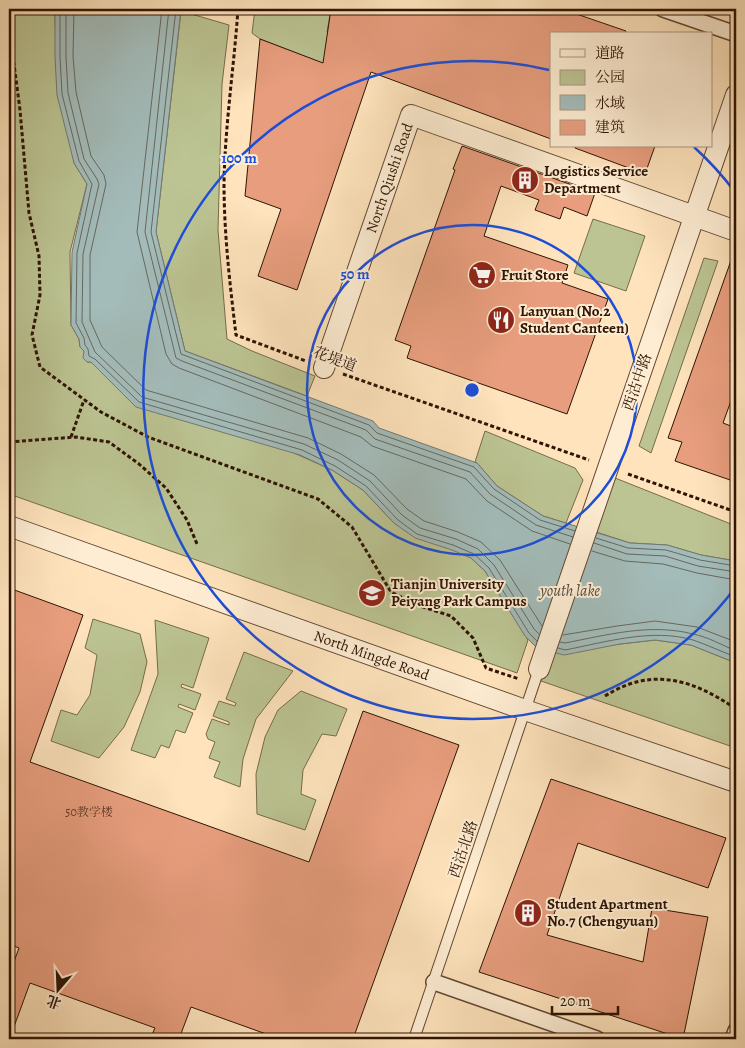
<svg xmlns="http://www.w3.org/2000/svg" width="745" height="1048" viewBox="0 0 745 1048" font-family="Alegreya,'Noto Serif SC',serif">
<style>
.green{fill:#bcc493;stroke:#756c4b}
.water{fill:#a3bcba;stroke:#747971}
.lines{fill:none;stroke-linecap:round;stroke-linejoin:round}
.shore{stroke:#68685e;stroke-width:1}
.building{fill:#e89e7e;stroke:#2e1403}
.service-casing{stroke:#624831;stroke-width:12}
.pedestrian-casing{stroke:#624831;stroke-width:18}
.minor-casing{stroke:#624831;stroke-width:22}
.path{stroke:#2e1403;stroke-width:3;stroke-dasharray:4 2.5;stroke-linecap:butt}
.service{stroke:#feedd3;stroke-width:10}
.pedestrian{stroke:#feedd3;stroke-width:15}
.minor{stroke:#feedd3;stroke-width:20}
.ring{fill:none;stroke:#1d4ed8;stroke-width:2.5}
.labels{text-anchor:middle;stroke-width:4;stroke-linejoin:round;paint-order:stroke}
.number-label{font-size:12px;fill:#5c3622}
.poi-label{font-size:15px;font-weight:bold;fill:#2e1403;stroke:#feedd3;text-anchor:start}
.street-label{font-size:15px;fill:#2e1403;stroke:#feedd3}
.water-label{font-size:16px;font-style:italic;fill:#574f43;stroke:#feedd3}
.centre{fill:#1d4ed8;stroke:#feedd3;stroke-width:2.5}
.ring-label{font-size:15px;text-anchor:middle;font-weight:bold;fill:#1d4ed8;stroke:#feedd3;stroke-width:4;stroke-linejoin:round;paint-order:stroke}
</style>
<rect width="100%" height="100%" fill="#fee3bc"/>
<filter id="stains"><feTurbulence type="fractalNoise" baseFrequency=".004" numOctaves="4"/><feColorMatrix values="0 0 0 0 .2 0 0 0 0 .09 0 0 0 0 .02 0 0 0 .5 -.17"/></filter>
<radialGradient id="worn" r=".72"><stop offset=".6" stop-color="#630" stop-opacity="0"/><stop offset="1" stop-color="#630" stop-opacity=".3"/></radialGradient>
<path class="green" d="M9,9H55V24L74,163L87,184L70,252L71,325L79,339L80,347L84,351L87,362H91L332,470L363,490L394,523L471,558L485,571L528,640L517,673L9,494Z
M255,9H331L327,32L342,35L335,68L260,39L252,33Z
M181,11L229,25L222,84L218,230L227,339L252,351L315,376L307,396L185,351L156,232Z
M593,219L645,236L626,291L574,273Z
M704,258L718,261L651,453L639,446Z
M485,431L575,468L583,480L566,523L543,516L497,486L477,463L475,462Z
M610,476L736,526V561L701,555L667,545L630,543L590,530Z
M93,619L140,634L147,662L140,692L124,727L99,758L51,741L61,710L77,715L90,695L97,655L85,648Z
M155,620L209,638L193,688L182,684L181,687L201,694L195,710L179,704L178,707L193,713L185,733L176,730L169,748L161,745L155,758L131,750L158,674Z
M655,640L691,645L736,663V748L541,681L551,652Z
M244,652L293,671L256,719L243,759L240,787L214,777L220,762L209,758L215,742L208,739L206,734L212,719L229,725V722L213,716L219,701L235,706L236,703L226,699Z
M301,691L347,709L336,736L322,734L303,770L301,794L316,800L305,830L257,814L256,774L265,737L278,710Z"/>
<path class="water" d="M55,9H181L156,232L185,351L373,421L379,428L477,463L497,486L543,516L630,543L667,545L701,555L736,561V663L691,645L655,640L620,644L564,655L537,648L525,636L485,571L471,558L452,550L415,538L394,523L363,490L332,470L300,455L136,407L91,362H87L83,358L84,351L80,347L79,339L71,325L72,252L87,184L74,163L57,95L55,57Z"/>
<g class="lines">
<path class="shore" d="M60,9V57L62,94L79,161L92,184L77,253L76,323L84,338L85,345L88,349L89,356L95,359L139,402L302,450L335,466L366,486L398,520L417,534L453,545L474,554L489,568L529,633L537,641
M66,9V57L68,93L84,159L97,179L99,184L83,254L82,322L95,352L142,397L304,444L338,460L370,481L402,515L420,528L456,539L478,549L494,565L534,629L539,634
M74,9L73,56L76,92L91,156L104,175L106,184L90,255V320L102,347L146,390L308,438L341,454L374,475L407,509L424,521L458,532L481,542L500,560L542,626
M162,9L137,232L166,354L172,364L179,368L361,437L372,446L466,479L487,501L532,531L570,544
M169,9L145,232L176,358L182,361L366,430L375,439L470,472L490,494L536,525L573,537
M176,9L151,232L181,354L369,425L377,433L474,467L494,489L540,520L575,531
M596,538L628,548L666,550L700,560L736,566
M594,543L627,554L665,556L698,566L736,572
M592,551L625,561L663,564L697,573L736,580
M563,635L617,626L655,621L697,627L736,642
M560,642L565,643C607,635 650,623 693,634C708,637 722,645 736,651
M558,648L565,650C606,642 652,628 693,640C708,645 722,652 736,657"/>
</g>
<path class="building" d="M331,9H562L626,31L625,34H551V139L371,72L297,290L258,276L281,209L245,196L260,39L323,63Z
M462,146L595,193L587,216L564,207L560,219L535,210L539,200L501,186L484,236L568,265L562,283L608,299L567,414L407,358L411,346L395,340L455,170L453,169Z
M575,146H655L645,174L575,148Z
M734,252H736V343L730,361L736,364V387L723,423L736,428V482L675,461L682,442L668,438Z
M9,588L83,615L30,762L309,862L363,711L459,745L353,1039H280L191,1007L179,1039H150L155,1028L30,983L11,1035H9V975L19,948L9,944Z
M551,779L726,838L708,888L578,843L547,935L643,962L652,908L708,917L683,1039L479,972Z"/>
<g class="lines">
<g class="service-casing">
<path id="service" d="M414,1039L539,669"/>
</g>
<g class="pedestrian-casing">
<path id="pedestrian" d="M663,9L736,34
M434,982L597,1039
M733,1039L736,1031"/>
</g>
<g class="minor-casing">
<g id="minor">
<path id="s1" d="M324,368L411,115L736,231"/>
<path id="s2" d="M9,526L525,710L736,782"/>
<path d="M539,669L736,95"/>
</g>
</g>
<path class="path" d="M238,9C234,67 225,125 224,183C224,234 230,285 236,335L306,361
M9,49L14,64L20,110L29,213L39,256L40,295L32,335L40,367L101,412L148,437L318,499L352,527L391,592L417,605L451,616L473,638L486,668L519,679
M343,374L589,460
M71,437L84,400
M9,442L76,437L109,442L139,464L166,488L187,520L197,544
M628,474L736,512
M605,696C652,666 694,680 736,709"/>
<use href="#service" class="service"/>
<use href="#pedestrian" class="pedestrian"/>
<use href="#minor" class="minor"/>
</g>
<g class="ring">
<circle cx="472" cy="390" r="165"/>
<path d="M735 588A329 329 0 1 1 549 70M694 147A329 329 0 0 1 735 192"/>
</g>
<defs>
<g id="building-disc" transform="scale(1.4375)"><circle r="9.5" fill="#8f2418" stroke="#feedd3"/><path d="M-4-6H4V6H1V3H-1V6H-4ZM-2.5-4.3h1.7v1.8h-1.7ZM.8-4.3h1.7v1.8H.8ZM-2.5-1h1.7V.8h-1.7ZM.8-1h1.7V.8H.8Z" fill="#fff"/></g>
<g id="supermarket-disc" transform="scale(1.4375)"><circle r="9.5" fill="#8f2418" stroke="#feedd3"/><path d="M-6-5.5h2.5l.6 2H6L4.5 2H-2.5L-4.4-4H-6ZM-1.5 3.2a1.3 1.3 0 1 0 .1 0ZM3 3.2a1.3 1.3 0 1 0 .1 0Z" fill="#fff"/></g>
<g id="restaurant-disc" transform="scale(1.4375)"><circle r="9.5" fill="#8f2418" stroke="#feedd3"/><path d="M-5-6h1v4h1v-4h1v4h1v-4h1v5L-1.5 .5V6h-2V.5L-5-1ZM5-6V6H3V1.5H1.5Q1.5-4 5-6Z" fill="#fff"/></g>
<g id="university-disc" transform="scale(1.4375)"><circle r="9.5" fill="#8f2418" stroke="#feedd3"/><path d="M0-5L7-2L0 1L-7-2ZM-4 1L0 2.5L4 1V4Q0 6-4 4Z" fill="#fff"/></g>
</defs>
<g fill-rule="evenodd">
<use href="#building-disc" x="525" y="180"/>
<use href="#supermarket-disc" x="482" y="275"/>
<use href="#restaurant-disc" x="501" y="320"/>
<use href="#university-disc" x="372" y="593"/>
<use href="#building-disc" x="528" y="913"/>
</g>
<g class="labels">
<g class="number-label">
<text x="89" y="816">50教学楼</text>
</g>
<g class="poi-label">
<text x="544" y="176">Logistics Service<tspan x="544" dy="17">Department</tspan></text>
<text x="501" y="280">Fruit Store</text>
<text x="520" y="316">Lanyuan (No.2<tspan x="520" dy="17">Student Canteen)</tspan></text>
<text x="391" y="589">Tianjin University<tspan x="391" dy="17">Peiyang Park Campus</tspan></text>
<text x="547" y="909">Student Apartment<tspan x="547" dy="17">No.7 (Chengyuan)</tspan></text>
</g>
<g class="street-label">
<text dy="5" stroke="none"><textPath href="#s1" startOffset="201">North Qiushi Road</textPath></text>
<text transform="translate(335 359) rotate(20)" y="5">花堤道</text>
<text transform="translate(637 382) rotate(-71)" y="5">西沽中路</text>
<text dy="5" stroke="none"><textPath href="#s2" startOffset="385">North Mingde Road</textPath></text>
<text transform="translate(463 849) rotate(-71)" y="5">西沽北路</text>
</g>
<g class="water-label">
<text x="570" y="596">youth lake</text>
</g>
</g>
<circle cx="472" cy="390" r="8" class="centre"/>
<g class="ring-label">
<text x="239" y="163">100 m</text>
<text x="355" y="279">50 m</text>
</g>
<rect width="745" height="1048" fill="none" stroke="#fee3bc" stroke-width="30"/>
<rect x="10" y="10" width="725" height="1028" fill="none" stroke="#2e1403" stroke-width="2.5"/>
<rect x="15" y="15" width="715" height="1018" fill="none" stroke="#2e1403"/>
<rect x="550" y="32" width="162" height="115" fill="#feedd3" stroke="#ab9680"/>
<rect x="560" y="49" width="25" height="8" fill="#feedd3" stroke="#ab9680"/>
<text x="595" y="58" font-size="15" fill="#2e1403">道路</text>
<rect x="560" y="70" width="25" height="15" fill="#bcc493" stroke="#ab9680"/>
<text x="595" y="82" font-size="15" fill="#2e1403">公园</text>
<rect x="560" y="95" width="25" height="15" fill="#a3bcba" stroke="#ab9680"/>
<text x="595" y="108" font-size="15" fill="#2e1403">水域</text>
<rect x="560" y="120" width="25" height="15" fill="#e89e7e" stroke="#ab9680"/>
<text x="595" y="132" font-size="15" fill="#2e1403">建筑</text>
<g transform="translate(58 990) rotate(199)" stroke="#feedd3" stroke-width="4" paint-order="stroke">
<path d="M0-4L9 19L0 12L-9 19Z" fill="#2e1403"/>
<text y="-8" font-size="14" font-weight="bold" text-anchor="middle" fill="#2e1403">北</text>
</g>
<path d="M552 1006v8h66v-8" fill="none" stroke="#2e1403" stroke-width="2.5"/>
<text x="560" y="1006" font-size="15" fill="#2e1403" stroke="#feedd3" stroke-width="4" paint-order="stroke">20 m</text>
<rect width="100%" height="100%" filter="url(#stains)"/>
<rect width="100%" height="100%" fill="url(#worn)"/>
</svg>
